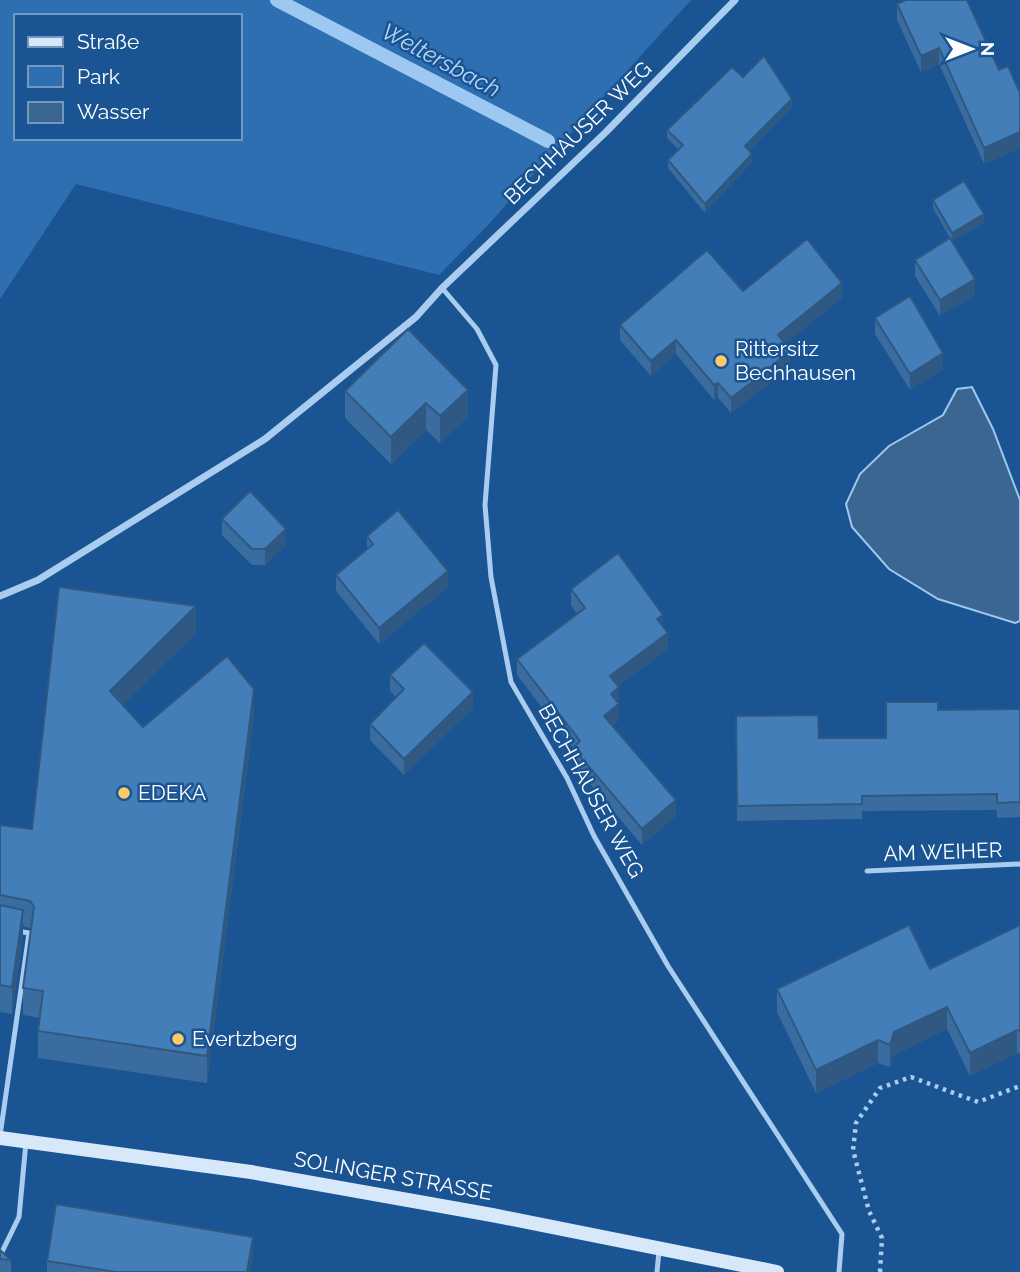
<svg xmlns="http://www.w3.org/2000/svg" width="1020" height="1272" viewBox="0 0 1020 1272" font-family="Raleway,sans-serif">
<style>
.green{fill:#2d6fb0;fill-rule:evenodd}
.water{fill:#3c6692;stroke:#9cc8f1;stroke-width:2}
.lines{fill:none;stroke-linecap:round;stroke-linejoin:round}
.stream{stroke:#9cc8f1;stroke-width:14}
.path{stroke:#a9ccef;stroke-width:4.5;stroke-dasharray:3.5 5;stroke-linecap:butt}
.service{stroke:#a9ccef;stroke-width:5}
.minor{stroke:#a9ccef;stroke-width:7}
.secondary{stroke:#d7e8fb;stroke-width:14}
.wall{fill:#3a6c9f}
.shaded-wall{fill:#2f5882}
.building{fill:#437eb9;stroke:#2f5882;stroke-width:2}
.poi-dot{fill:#ffcb67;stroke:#1a5492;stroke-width:2.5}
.labels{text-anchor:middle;stroke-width:5;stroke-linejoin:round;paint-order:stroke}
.street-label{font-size:21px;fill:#fff;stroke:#1a5492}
.poi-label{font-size:21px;fill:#fff;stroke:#1a5492;text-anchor:start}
.water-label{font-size:23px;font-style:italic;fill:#b5d6f6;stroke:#1a5492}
</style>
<rect width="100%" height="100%" fill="#1a5492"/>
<path class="green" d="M0,0H691L488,225L439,275L76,184L0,299ZM16,16H240V138H16Z"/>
<path class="water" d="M972,387L993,429L1020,500V621L1015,623L938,599L889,569L852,527L846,504L860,474L889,446L943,415L957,389Z"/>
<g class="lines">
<path class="stream" d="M277,0L548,141"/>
<path class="path" d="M880,1272L882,1238L869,1211L853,1150L856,1123L880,1088L911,1077L978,1102L1020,1086"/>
<path class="service" d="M442,288L477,329L496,365L485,505L491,577L511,682L567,778L594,836L668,966L842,1234L839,1272
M867,871L1020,864
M0,1136L29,933L17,931
M0,1256L19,1217L26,1142
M657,1272L659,1251"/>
<path class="minor" d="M0,596L38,580L265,439L416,317L442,288L606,132L735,0"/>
<path class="secondary" d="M0,1138L251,1172L492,1215L777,1272"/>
</g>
<path class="wall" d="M897,4L999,70L1020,93V148L984,164L939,64L921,72L897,20Z
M743,77L792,107L749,151L752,162L705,213L668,168V160L678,149L667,138V130Z
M933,200L984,223L952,241L975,295L940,316L915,276V260L951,240L933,208Z
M743,291L842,298L785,344L790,365L765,387L731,413L718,398L714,400L676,354L651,376L620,340V325Z
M875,318L943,369L910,390L875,334Z
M468,390V417L440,443L426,430L391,464L345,418V391Z
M222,519L286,545L265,565H252L222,535Z
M367,536L448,587L379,644L336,591V575L367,549Z
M59,587L196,633L123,705L143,727L254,716L207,1083L38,1058V1031L40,1018L23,1015V988L31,929L30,928L23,926V937L12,1014L0,1012V825L32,829Z
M571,589L663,627L668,649L618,686L619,720L612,726L676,816L642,845L573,764V748L517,675V659L577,614L571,605Z
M390,675L473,708L404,775L370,740V724L396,697L390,691Z
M1020,709V817L997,818V810L862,811V819L737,821L736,716L819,738H886L938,710Z
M1020,925V1054L1017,1053L970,1076L947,1029L894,1055L890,1067L878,1063L816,1093L777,1012V989L930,969Z
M0,1250L11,1260V1272H0Z
M253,1253L250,1272H47V1261Z"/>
<path class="shaded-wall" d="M939,48V64L921,72V56Z
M792,99V107L745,155V146Z
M1020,132V148L984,164V148Z
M752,154V162L705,213V204Z
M984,214V223L952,241V233Z
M975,279V295L940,316V300Z
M842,283V298L778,350V335Z
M676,340V354L651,376V361Z
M790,350V365L765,387L731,413V398Z
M943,353V369L910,390V374Z
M718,383V398L714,400V385Z
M468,390V417L440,443V416Z
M426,403V430L391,464V437Z
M286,529V545L265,565V549Z
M448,571V587L379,644V628Z
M196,606V633L110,718V691Z
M663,615V631L657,619Z
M668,633V649L610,692V676Z
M619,687V703L611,694Z
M254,689V716L207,1083V1056Z
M473,692V708L404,775V759Z
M619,704V720L604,732V716Z
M676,800V816L642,845V829Z
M23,910V937L12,1014V987Z
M947,1007V1029L894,1055L890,1067V1045L894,1032Z
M1017,1030V1053L970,1076V1053Z
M878,1040V1063L816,1093V1070Z
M253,1237V1253L250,1272H247Z"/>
<path class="building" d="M906,0H967L999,70L1008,66L1020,93V132L984,148L939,48L921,56L897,4Z
M764,56L792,99L745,146L752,154L705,204L668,160L683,145L667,130L732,67L743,77Z
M964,181L984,214L952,233L933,200Z
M950,238L975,279L940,300L915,260Z
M807,239L842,283L778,335L790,350L765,372L731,398L718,383L714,385L676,340L651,361L620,325L707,250L743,291Z
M910,296L943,353L910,374L875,318Z
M408,329L468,390L440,416L426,403L391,437L345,391Z
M250,491L286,529L265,549H252L222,519Z
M398,510L448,571L379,628L336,575L373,544L367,536Z
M618,553L663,615L657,619L668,633L610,676L619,687L611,694L619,704L604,716L676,800L642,829L573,748L580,741L517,659L585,608L571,589Z
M59,587L196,606L110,691L143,727L227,656L254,689L207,1056L38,1031L43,991L23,988L34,907L30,901L0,895V825L32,829Z
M424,643L473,692L404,759L370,724L404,689L390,675Z
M886,702H938V710L1020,709V802L997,803V794L862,796V804L737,806L736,716L818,715L819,738H886Z
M0,905L23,910L12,987L0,985Z
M909,925L930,969L1020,925V1031L1017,1030L970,1053L947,1007L894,1032L890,1045L878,1040L816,1070L777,989Z
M56,1204L253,1237L247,1272H116L47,1261Z
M0,1250L11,1260L0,1259Z"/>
<g class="poi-dot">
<circle cx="721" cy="361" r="7"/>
<circle cx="124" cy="793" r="7"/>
<circle cx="178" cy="1039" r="7"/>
</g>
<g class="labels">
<g class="street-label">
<text transform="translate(578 133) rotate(-44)" y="7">BECHHAUSER WEG</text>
<text transform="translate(591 791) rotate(61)" y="7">BECHHAUSER WEG</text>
<text transform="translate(943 852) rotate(-2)" y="7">AM WEIHER</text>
<text transform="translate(393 1176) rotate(10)" y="7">SOLINGER STRASSE</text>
</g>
<g class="poi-label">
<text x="735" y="356">Rittersitz<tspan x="735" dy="24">Bechhausen</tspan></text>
<text x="138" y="800">EDEKA</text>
<text x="192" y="1046">Evertzberg</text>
</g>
<g class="water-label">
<text transform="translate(441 60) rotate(28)" y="8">Weltersbach</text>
</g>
</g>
<rect x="14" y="14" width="228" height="126" fill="#1a5492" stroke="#7698be" stroke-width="2"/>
<rect x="28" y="37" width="35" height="10" fill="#d7e8fb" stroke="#7698be" stroke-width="2"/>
<text x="77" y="49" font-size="21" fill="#ffffff">Straße</text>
<rect x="28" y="66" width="35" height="21" fill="#2d6fb0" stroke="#7698be" stroke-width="2"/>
<text x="77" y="84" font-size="21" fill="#ffffff">Park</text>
<rect x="28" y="102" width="35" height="21" fill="#3c6692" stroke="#7698be" stroke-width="2"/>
<text x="77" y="119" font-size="21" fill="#ffffff">Wasser</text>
<g transform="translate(971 49) rotate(90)" stroke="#1a5492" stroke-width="5" paint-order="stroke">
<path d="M0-5L12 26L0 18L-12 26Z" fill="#ffffff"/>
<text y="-10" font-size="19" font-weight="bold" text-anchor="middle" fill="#ffffff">N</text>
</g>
</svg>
